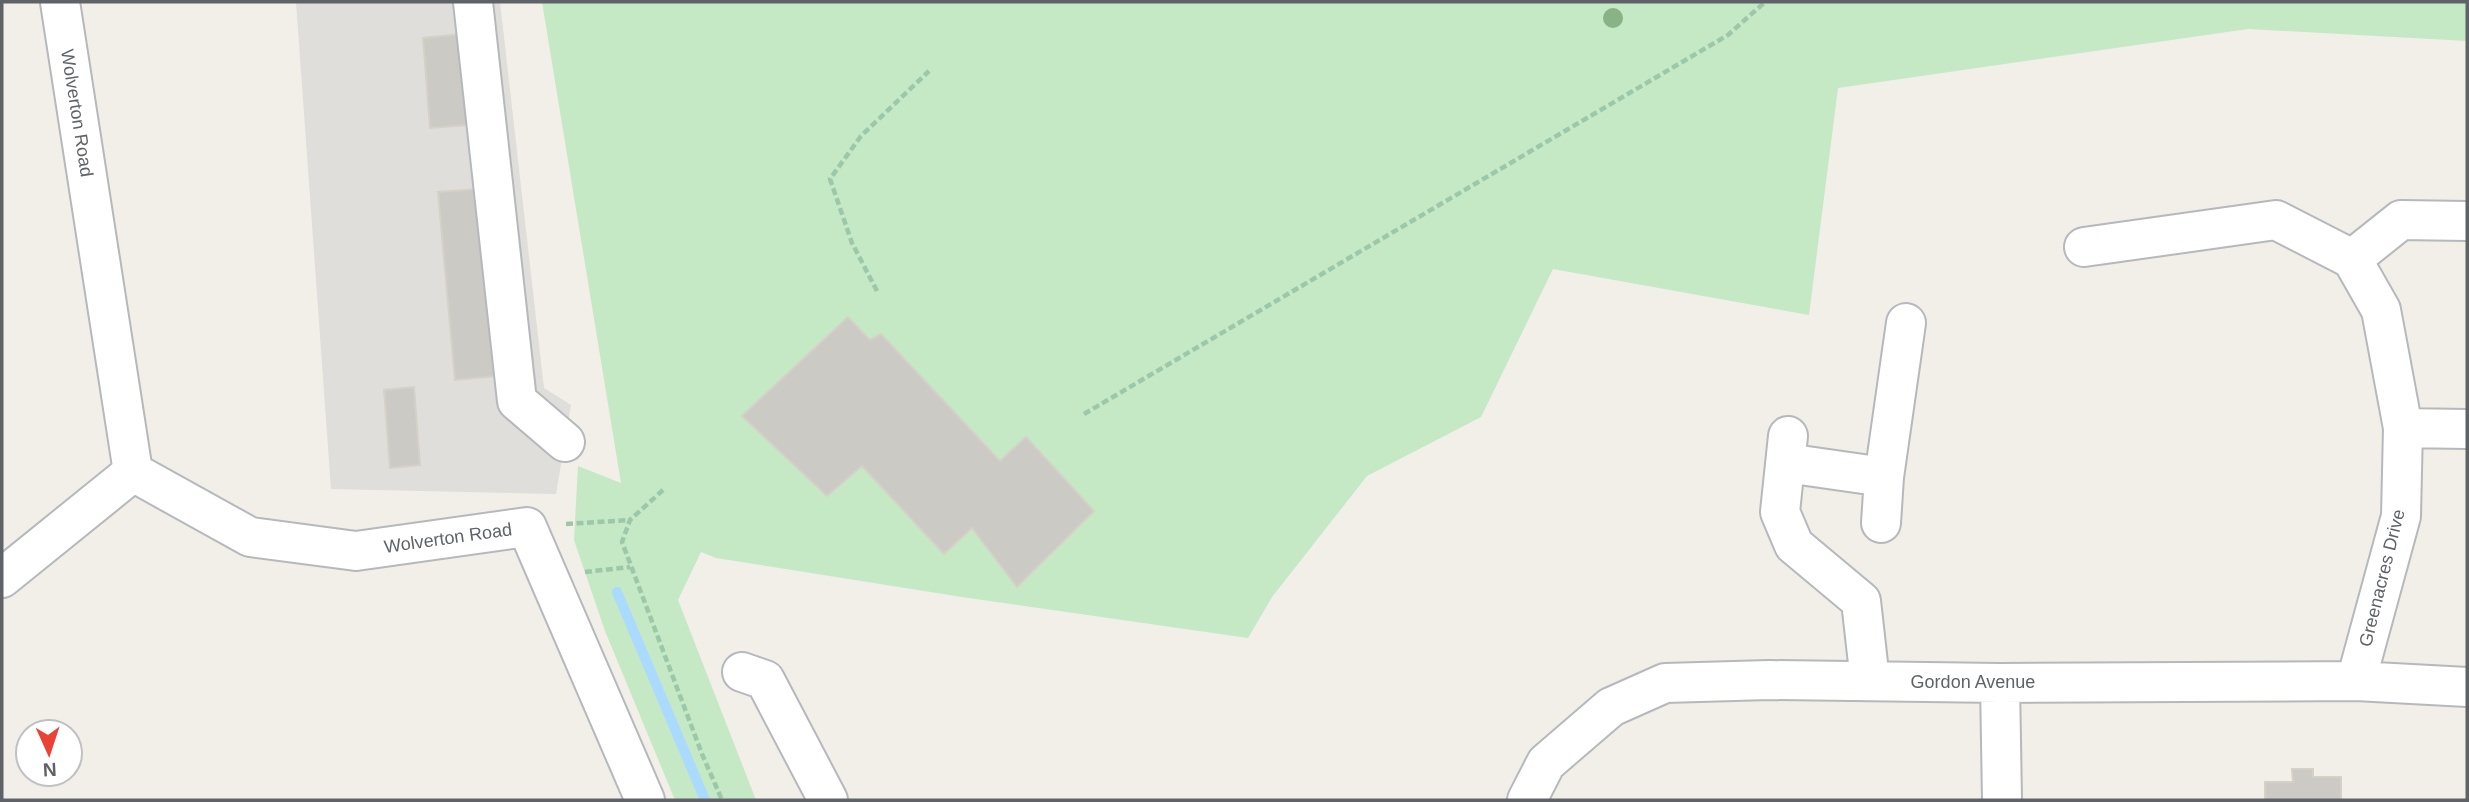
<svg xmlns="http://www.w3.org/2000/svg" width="2469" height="802" viewBox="0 0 2469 802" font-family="Helvetica,sans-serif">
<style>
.industrial{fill:#e0deda}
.green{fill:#c5e8c5}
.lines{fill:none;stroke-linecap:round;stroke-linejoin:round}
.stream{stroke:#aadaff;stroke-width:10}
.building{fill:#cccac5;stroke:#d6d1c6;stroke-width:2}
.minor-casing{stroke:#b5b8bc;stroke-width:42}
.path{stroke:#9cc7a9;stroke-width:4.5;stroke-dasharray:7 3.5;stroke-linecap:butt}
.minor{stroke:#fff;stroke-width:38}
.tree{fill:#89b387}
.labels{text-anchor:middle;stroke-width:6;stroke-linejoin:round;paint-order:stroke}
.street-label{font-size:18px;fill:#5f6368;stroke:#fff}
</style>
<rect width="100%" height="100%" fill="#f1efe8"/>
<path class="industrial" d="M296,2H500L544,388L571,405L556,494L331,489Z"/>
<path class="green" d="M542,2H2467V41L2248,29L1838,88L1809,315L1553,269L1481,417L1367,476L1272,597L1248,638L962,597L716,558L701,552L678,600L756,800H675L605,631L574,540L578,466L621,483Z"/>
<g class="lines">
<path class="stream" d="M617,592L705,800"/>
</g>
<path class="building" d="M461,34L468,125L430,128L423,38Z
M479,189L496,376L455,380L438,192Z
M848,317L870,340L881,334L1000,461L1026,437L1094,511L1017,587L972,528L944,554L862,466L827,496L742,416Z
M414,387L420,465L390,468L384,390Z
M2292,769H2313V777H2341V800H2265V782H2293Z"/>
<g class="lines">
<g class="minor-casing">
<path id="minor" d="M60,2L133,472
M473,2L517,401L565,442
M2084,247L2276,220L2352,259L2381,310L2403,428L2401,516L2356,681
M2352,259L2401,220L2467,221
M2403,428L2467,429
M1788,436L1780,512L1794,545L1861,601L1870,681
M1786,463L1884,477
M133,472L250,537L356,551L527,527L645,800
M1881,523L1884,477L1906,323
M2,578L133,472
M742,672L765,680L828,800
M2000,683L2002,800
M1527,800L1546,763L1611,707L1665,683L1769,680L2000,683L2356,681L2467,687"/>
</g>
<path class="path" d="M877,291L852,243L830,179L861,136L929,71
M1084,414L1728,35L1765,2
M663,490L630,520L622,542L702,754L722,800
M566,524L630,520
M585,572L630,567"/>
<use href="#minor" class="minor"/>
</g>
<circle class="tree" cx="1613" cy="18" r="10"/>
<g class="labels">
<g class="street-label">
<text transform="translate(77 113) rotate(81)" y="6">Wolverton Road</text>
<text transform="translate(448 538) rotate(-8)" y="6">Wolverton Road</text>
<text transform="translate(2382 578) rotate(-76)" y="6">Greenacres Drive</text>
<text x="1973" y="688">Gordon Avenue</text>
</g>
</g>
<rect width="2469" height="802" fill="none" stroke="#5f6368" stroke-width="7"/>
<g transform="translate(49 753) rotate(177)"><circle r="33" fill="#ffffff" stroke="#bfc1c3" stroke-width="2"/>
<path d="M0-5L12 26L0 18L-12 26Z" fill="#ea4335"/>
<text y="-10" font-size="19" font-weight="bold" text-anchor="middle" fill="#5f6368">N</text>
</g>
</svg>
